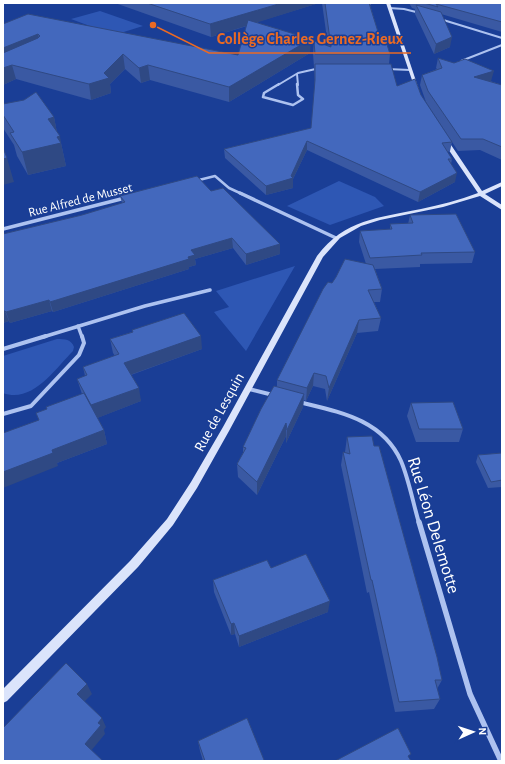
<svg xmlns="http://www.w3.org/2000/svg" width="505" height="764" viewBox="0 0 505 764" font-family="'Alegreya Sans',sans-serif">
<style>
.green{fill:#2e57b4}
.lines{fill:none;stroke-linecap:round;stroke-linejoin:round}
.street-far4{stroke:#adc2f0;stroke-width:2}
.street-far3{stroke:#adc2f0;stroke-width:2.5}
.street-far2{stroke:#adc2f0;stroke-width:3.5}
.street-far1{stroke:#adc2f0;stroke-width:4}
.street{stroke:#adc2f0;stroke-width:5.5}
.secondary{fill:#dbe4fb;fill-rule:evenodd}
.wall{fill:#3a59a3}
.shaded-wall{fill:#2f4984}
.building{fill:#4368bd;stroke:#2f4984}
.labels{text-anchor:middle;stroke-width:3;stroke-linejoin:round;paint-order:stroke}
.far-street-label{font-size:13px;fill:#fff;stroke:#1a3e96}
.street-label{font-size:15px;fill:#fff;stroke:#1a3e96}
.near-street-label{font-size:18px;fill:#fff;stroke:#1a3e96}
.leader{fill:none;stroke:#ea6a24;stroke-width:1.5}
.callout-dot{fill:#ea6a24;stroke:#1a3e96;stroke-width:1.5}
.callout-label{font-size:16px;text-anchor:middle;font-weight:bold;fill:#ea6a24;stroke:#1a3e96;stroke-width:3;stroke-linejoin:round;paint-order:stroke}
</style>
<rect width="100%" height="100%" fill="#1a3e96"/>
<path class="green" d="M100,11L143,26L114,35L71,19Z
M339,181L375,197L384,206L330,225L287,206Z
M295,266L246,351L214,312L229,307L216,291Z
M57,339C65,339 71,339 74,347L73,351C55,369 32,404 3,393V356Z"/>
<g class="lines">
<path class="street-far4" d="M389,8L404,9L420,13
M440,19L502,38
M461,61L502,45
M387,69L410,70
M297,74L298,85
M278,85L298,73L320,68"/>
<path class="street-far3" d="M279,84L264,93L263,97L293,105L303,99L298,95L297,84
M195,181L215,176L229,188L242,194"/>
<path class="street-far2" d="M240,193L336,238
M3,229L125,198
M78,326L82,337
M43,337L145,306L210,290"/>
<path class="street-far1" d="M3,349L46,336
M249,389L273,395
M299,402C339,412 382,419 401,461C409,480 413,503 419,523
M3,414L31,406L79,355L84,343L82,336"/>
<path class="street" d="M419,522L470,694L501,761"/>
<path class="secondary" d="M386,3H390L419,90L415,89Z
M443,139H447L482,191L502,182V186L485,194L502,205V210L480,196L443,207L380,220L361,226L340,238L323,257L229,431L197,488L173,525L138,567L7,701L3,703V689L130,561L167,519L191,482L223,427L317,256C345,219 378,218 421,209C440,205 459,200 478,193L442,140Z"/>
</g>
<path class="wall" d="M115,3H319L257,22L310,53L229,102L150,80L141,83L125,69L110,84L111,93L91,100L16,79L3,85V24L238,55L247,26L211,37Z
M322,3H371V5H370L379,35L390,54L389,64L397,86L421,95L452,142L450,151L447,152L452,159L451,164L455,182L418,202L307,150L293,179V188L266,195L225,158L224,149L311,128L315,87L314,67L313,54L314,41L328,46Z
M409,3H502V32L441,14L450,47L434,54L415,14V9L412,8Z
M438,58L491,81H490L502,85V160L480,150L458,151L426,102L420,85L422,75L437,69L436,68Z
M3,104L54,117L57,133L61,143L66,166L28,175L17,156L14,145L3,128Z
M211,191L280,244V254L246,265L233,248L195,259L196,265L189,267V269L53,312L52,311L10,323L9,321L3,323V234L82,215L122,203L120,196Z
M410,215L475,252L472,263L420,264V267L375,269L382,289L380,302H374L381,318L378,331L357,333L327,401L325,389L313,386L306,401L304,400L303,407L286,443V436L257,495L238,477L237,464L243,453V447L277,386V380L332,283L366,264L359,242L360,231L390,229V224H408Z
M132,330L202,349L131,375L141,401L97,418L104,430L107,444L57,463L58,466L36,413L47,409L82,394L77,379L85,376L83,367L115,356L113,353L110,339L132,332Z
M411,403L463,429L459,442H416L407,416Z
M347,437L374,446L442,680L437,689L440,699L434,709L395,712L369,592L367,593L341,465L343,452H345Z
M502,453V487L488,488L476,462L478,455Z
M271,568L328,612L239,647L235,634L231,635L214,592L213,580Z
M198,741L264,760V761H203L200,751Z"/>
<path class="shaded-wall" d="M282,3H319L211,37L210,24Z
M38,34L41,48L3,63V48Z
M452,37L450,47L434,54L436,44Z
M311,39L310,53L229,102V87Z
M123,54L125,69L110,84L111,93L91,100L89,84L104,73Z
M12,65L16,79L3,85V68Z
M148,65L150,80L141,83L139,68Z
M494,71L491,81L472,87L474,77Z
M54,117L58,137L60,136L61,143L66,166L28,175L22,152L48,119Z
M307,141V150L293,179V188L266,195V186L291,176Z
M7,158L14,182L3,185V159Z
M457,173L455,182L418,202L420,192Z
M232,238L233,248L195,259L196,265L189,267V269L53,312L50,302L188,257L191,250Z
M280,244V254L246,265V254Z
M49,300L52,311L10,323L6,312Z
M3,311H5L9,321L3,323Z
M359,320L357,333L327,401L329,388Z
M201,336L202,349L127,376L124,363Z
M314,373L313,386L306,401L307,388Z
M139,388L141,401L95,419L91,405Z
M304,394L303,407L286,443L287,430Z
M286,423V436L257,495V482Z
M104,430L107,444L57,463L58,466L3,488V472L52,450Z
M330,601L328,612L239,647V636Z
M234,623L235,634L231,635V624Z
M87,684L92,694L82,704L77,694Z
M102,718L106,727L104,730L105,734L90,752L85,744L98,723Z"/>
<path class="building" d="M147,3H282L210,24Z
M325,3H369L379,35H384L390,54H315L314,41L331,47Z
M424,3H502V22L436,4L438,7Z
M416,5L441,12L452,37L436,44Z
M28,14L238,55L248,20L311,39L229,87L148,65L139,68L123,54L104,73L109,78L89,84L12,65L3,68V53L38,38L40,36L38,34L3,48V24Z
M438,58L454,63L465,59L494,71L474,77L502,85V147L483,139H461L428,91L422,75L442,68Z
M315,64H391L397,86L415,79L421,95L452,142L442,143L452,159H448L457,173L420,192L307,141L291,176L293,178L266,186L224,149L311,128L315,80Z
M36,92L54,117L48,119L60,136L57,137L61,143L22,152L10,133L14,132L3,115V104L24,100Z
M3,148L7,158L3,159Z
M197,176L211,191L223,188L280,244L246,254L232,238L191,250L195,255L188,257L189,259L50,302L49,300L6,312L5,311H3V234L82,215L125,202L120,196Z
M456,214L475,252L421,253L422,255L370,258L360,231L392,229L390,224L413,223L410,215Z
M345,259L373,265L382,289L368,290L381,318L359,320L329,388L326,376L314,373L307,388L277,380L323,289L328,282L332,283L336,277Z
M184,313L201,336L124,363L139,388L91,405L77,379L87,375L83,367L119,354L110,339L133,332L132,330Z
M274,386L304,394L287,430L286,423L257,482L237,464L246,448L243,447L261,409Z
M84,393L104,430L52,450L53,453L3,472V433L39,420L36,413L47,409L46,407Z
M453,402L463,429H419L411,403Z
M372,436L374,446H379L437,657L442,680H435L440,699L399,702L372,580H371L343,452L350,454L347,437Z
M502,453V480L491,482L478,455Z
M306,554L330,601L239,636L234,623L231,624L213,580L267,560L271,568Z
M66,663L87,684L77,694L102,718L98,723L101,725L85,744L103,761H3V728Z
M247,718L264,760L263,761H205L198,741Z
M398,728L411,754L408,756L411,761H335Z"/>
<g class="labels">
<g class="far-street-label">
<text transform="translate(80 199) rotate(-14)" y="5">Rue Alfred de Musset</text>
</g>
<g class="street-label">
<text transform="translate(219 412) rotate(-61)" y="5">Rue de Lesquin</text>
</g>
<g class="near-street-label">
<text transform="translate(434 525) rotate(73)" y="6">Rue Léon Delemotte</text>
</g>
</g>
<path class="leader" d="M153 25L209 53H411"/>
<circle class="callout-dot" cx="153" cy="25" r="4"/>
<g class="callout-label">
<text x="310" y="44">Collège Charles Gernez-Rieux</text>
</g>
<rect width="505" height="764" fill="none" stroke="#ffffff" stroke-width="8"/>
<g transform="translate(473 732) rotate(87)" stroke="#1a3e96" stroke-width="3" paint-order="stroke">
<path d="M0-3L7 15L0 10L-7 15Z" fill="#ffffff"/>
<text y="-6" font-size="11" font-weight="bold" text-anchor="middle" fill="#ffffff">N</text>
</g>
</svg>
